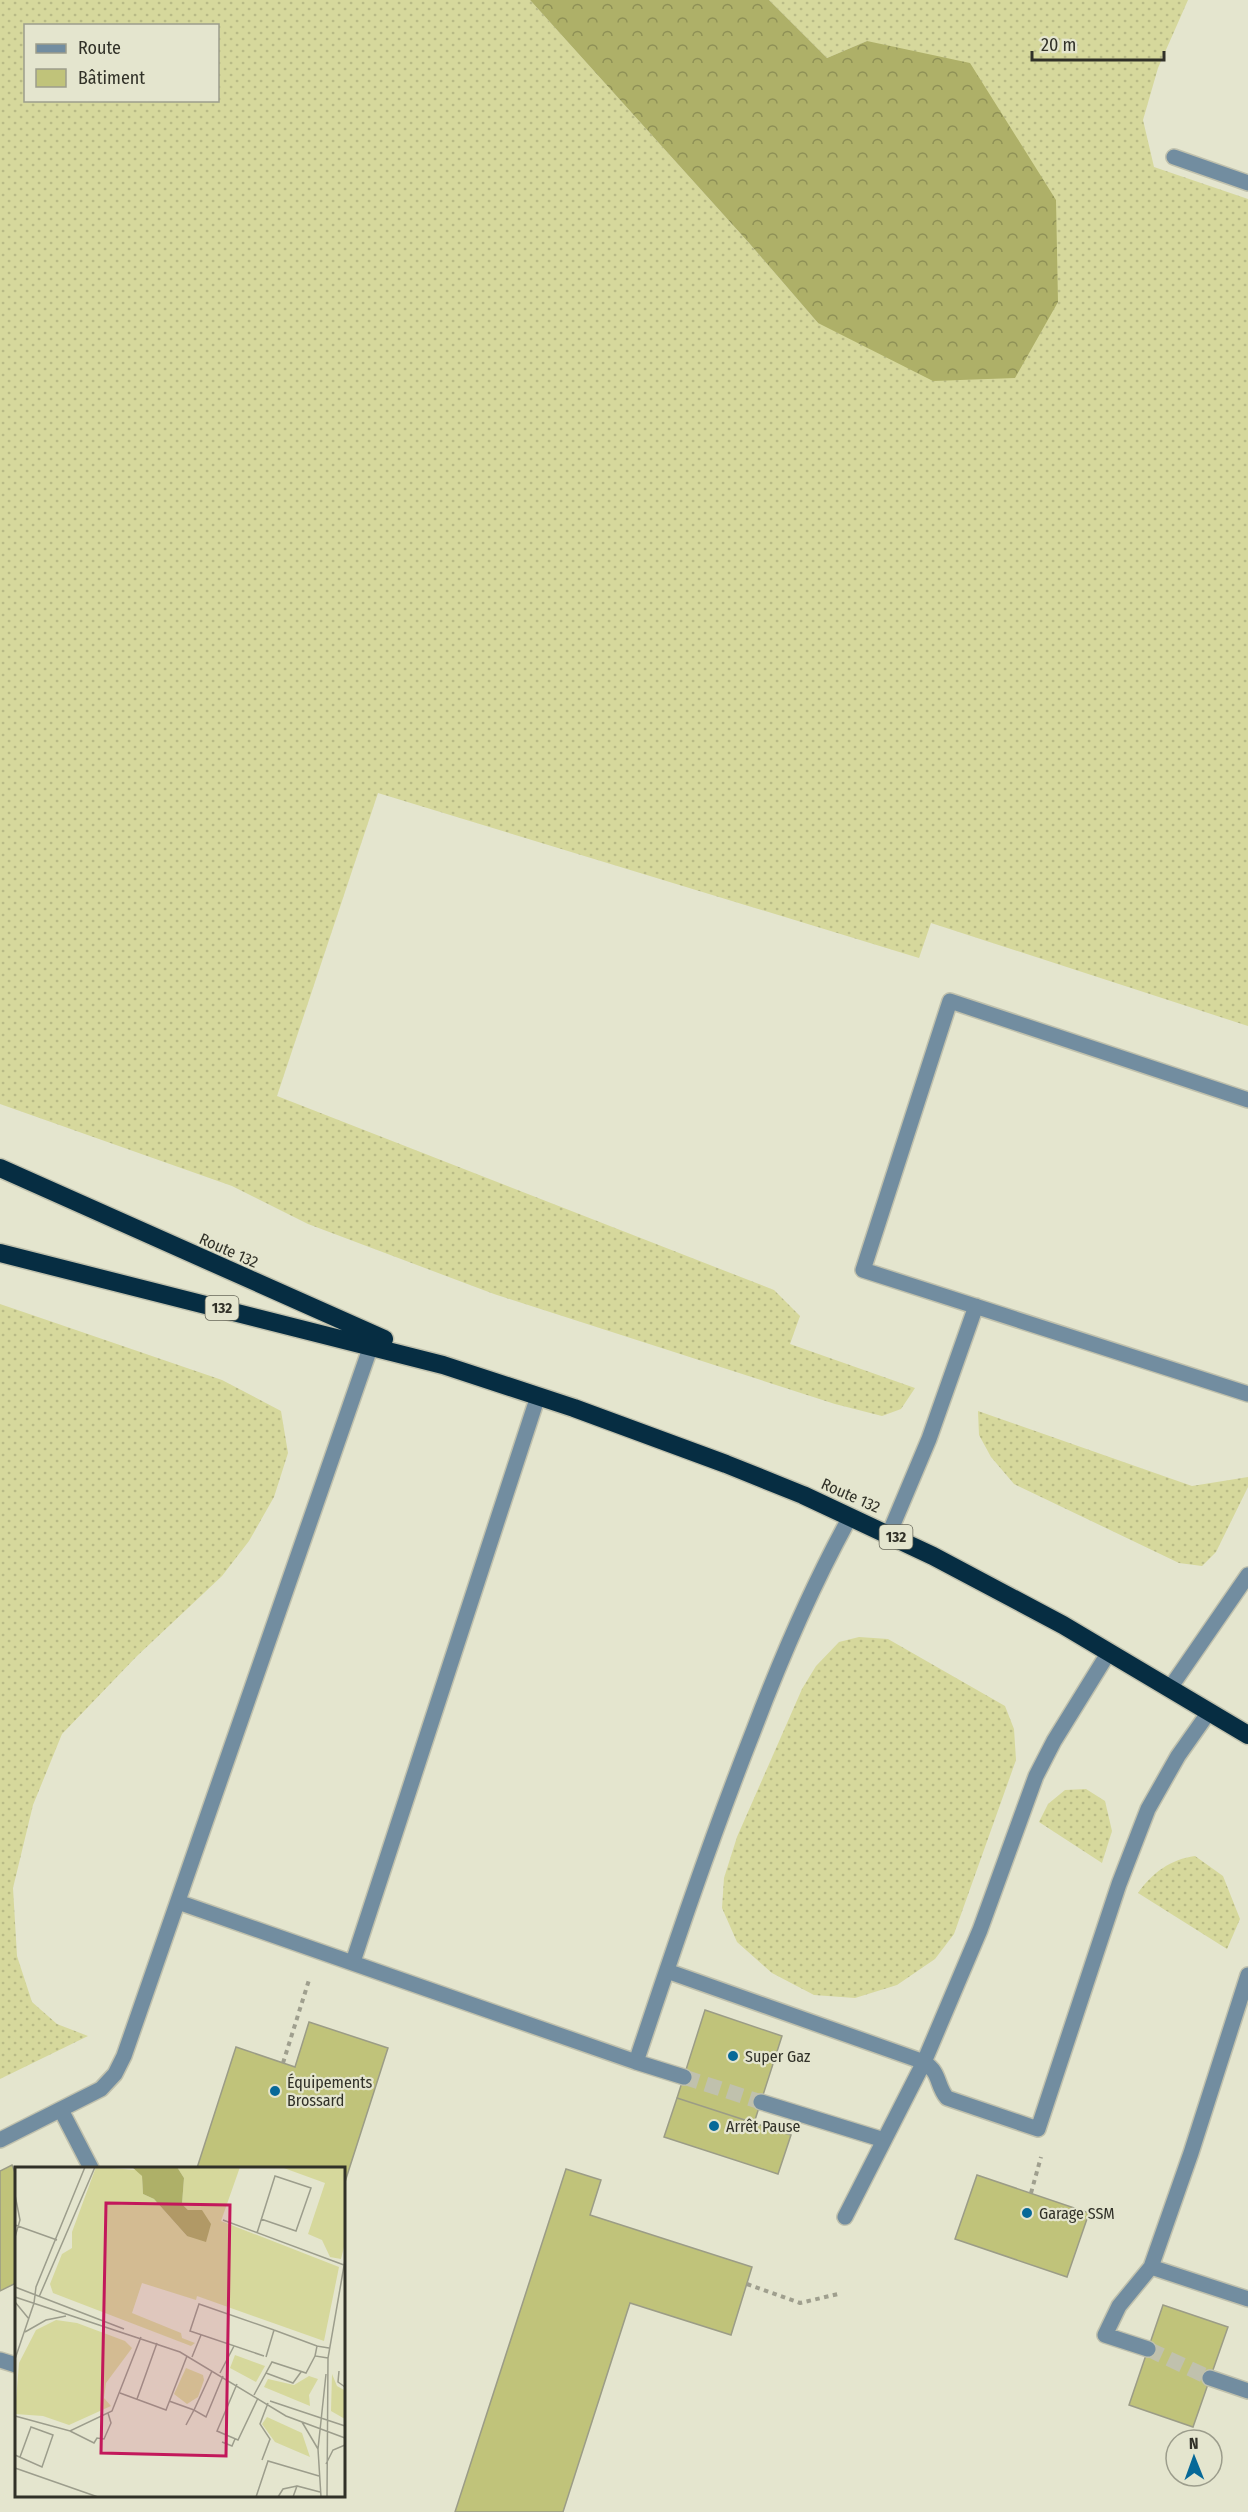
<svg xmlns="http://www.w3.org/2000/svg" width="1248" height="2512" viewBox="0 0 1248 2512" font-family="'Fira Sans Condensed',sans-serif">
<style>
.grass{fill:url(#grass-dots);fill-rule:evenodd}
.forest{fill:url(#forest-crowns)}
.building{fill:#c0c37a;stroke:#9b9c86;stroke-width:1.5}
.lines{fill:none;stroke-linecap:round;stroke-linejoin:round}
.minor-tunnel{stroke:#c0c1ad;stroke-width:15;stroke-dasharray:15 8;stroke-linecap:butt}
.minor-casing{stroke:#c0c1ad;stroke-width:18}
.highway-casing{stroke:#c0c1ad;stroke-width:21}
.path{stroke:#9f9f8e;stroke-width:4;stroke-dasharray:4.5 4.5;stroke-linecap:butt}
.minor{stroke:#728da0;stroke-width:15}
.highway{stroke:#062d42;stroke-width:18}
.poi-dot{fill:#076998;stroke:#e4e5ce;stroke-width:2}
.labels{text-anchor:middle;stroke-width:4.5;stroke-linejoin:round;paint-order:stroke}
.shield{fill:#e4e5ce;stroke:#67675a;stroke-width:1.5}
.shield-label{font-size:15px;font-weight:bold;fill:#313128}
.street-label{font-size:16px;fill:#313128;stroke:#e4e5ce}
.poi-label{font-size:16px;fill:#313128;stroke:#e4e5ce;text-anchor:start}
.inset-road{fill:none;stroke:#9c9d8c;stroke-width:1.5}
.view{fill:#c2185b;fill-opacity:0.15;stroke:#c2185b;stroke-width:3}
.inset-edge{fill:none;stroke:#313128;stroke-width:3}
</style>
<defs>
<pattern id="grass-dots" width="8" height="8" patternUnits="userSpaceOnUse" patternTransform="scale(1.5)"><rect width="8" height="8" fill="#d6d89c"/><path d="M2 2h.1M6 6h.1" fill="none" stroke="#b8ba86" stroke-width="1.8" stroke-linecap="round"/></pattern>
<pattern id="forest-crowns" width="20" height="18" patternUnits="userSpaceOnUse" patternTransform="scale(1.5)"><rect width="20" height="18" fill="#aeb068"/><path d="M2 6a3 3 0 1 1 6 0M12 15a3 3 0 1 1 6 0" fill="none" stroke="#8e9056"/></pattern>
</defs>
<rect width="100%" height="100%" fill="#e4e5ce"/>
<path class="grass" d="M0,0H530L749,243L818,323L867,41L827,58L769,0H1188L1158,68L1143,120L1154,167L1248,199V1026L931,923L919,958L378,793L277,1096L774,1290L800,1316L790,1344L915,1388L901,1409L882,1416L835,1404L494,1294L308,1224L232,1186L0,1104ZM26,26H218V100H26Z
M0,1304L222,1380L281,1411L288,1453L274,1497L249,1541L222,1576L137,1656L62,1734L33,1805L13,1888L17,1956L32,2002L57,2024L88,2036L0,2079Z
M978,1411L1192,1486L1248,1477V1487L1216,1552L1202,1566L1179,1563L1014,1484L991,1457L979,1435Z
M859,1637L888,1639L1005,1706L1014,1729L1016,1760L954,1934L935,1959L897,1985L855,1998L814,1995L772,1973L737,1942L722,1908L724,1878L737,1837L802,1689L816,1666L839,1642Z
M1086,1789L1105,1801L1112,1831L1102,1863L1039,1822L1048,1804L1065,1790Z
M1195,1856L1223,1876L1240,1919L1227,1949L1138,1893C1152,1873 1171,1859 1195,1856Z"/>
<path class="forest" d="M530,0H769L827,58L867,41L970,63L1056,200L1058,302L1015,378L933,381L818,323L749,243Z"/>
<path class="building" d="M705,2010L782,2036L754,2123L677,2098Z
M309,2022L388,2048L344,2185V2168H197L236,2047L295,2067Z
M677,2098L791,2135L778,2174L664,2137Z
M12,2165L16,2175V2283L0,2291V2171Z
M566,2169L601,2180L590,2215L752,2267L731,2335L630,2303L563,2512H455Z
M977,2175L1089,2213L1067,2277L955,2239Z
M1163,2305L1228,2327L1193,2427L1129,2405Z"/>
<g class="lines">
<path class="minor-tunnel" d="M684,2077L761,2102
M1148,2349L1210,2378"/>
<g class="minor-casing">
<path id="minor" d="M1174,157L1248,183
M1248,1100L950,1001L863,1270L1248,1394
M889,1534L929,1439L976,1306
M1170,1688L1248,1575
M178,1902L636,2062C673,1951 710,1841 753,1732C781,1658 812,1586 850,1517
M353,1962L538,1396
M667,1971L924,2062L980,1930L1036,1776L1054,1741L1109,1652
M1248,1975L1191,2153L1151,2267L1248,2299
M636,2062L684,2077
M761,2102L884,2140
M61,2110L91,2168
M0,2140L101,2089L115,2074L124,2056L374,1337
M845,2217L924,2062C941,2073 936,2085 947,2098L1038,2129L1119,1884L1148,1809L1178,1756L1209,1712
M1148,2349L1105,2335L1119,2306L1151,2267
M0,2360L16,2365
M1210,2378L1248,2391"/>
</g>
<g class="highway-casing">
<path id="highway" d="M0,1168L384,1339
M0,1253L443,1365L574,1408L726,1464L803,1495L933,1556L1063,1625L1248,1735"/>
</g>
<path class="path" d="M283,2063L309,1980
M1031,2193L1041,2157
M747,2284L800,2303L838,2294"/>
<use href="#minor" class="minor"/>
<use href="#highway" class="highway"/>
</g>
<g class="poi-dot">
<circle cx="733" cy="2056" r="6"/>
<circle cx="275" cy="2091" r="6"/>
<circle cx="714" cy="2126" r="6"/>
<circle cx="1027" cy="2213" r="6"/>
</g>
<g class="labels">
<g class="shield">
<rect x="205.5" y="1296" width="33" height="24" rx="4.5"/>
<rect x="879.5" y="1525" width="33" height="24" rx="4.5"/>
</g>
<g class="shield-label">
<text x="222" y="1313">132</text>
<text x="896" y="1542">132</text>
</g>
<g class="street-label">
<text transform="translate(229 1250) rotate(24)" y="6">Route 132</text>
<text transform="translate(851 1495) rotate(24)" y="6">Route 132</text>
</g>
<g class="poi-label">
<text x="745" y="2062">Super Gaz</text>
<text x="287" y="2088">Équipements<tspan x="287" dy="18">Brossard</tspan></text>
<text x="726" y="2132">Arrêt Pause</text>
<text x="1039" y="2219">Garage SSM</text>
</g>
</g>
<g transform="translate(15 2167)">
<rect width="330" height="330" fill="#e4e5ce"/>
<path d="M81,0L122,3L127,9L128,27L139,32L172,69L173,43L167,37L169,11L162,0H225L206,54L324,100L309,174L182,129L181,133L127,116L117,146L166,166L167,171L180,176L176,179L38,126L35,117L47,87L57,81V65ZM266,0H330V76L326,92L315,90L307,73L293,67L310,16ZM41,153L62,156L110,174L117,181L91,216L89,231L96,239L54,258L28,249L0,247L4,196L21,163ZM220,188L250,199L241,215L215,201ZM171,201L188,208L189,213L183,230L172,237L159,227ZM317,207L322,219L329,223L330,252L316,244ZM294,209L303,212L294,228L295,239L249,220L253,212L279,218ZM252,250L287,266L295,290L260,275L247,257Z" fill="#d6d89c"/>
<path d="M117,0H162L169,11L167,37L173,43H187L196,57L191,75L172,69L139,32L128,27L127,9Z" fill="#aeb068"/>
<path class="inset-road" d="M0,28L5,53L0,70M208,53L329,98M0,58L42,73M242,66L260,9L296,21L281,64L246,52M0,120L109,162M0,130L165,185L271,249L330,271M24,130L80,0M0,135L14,152M10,165L31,153L51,149M249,189L175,164L184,137L259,163M177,190L186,168M251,190L259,163L302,179M313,191L300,189L302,179L314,181M0,192L19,136L21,120L70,0M324,204L323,215L330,220M205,206L219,179M251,206L278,216L286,205M222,217L202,264L223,273L243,231M105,226L151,243L172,189M239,228L257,195L291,206L300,189M122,232L142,176M154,234L179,243L197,204M255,234L330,259M0,249L55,264L97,244L126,170M287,255L303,282M171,258L179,243L191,250L208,209M55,264L79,276L82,271L89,272L96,256L93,246M207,275L217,279L220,272M0,288L27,300L38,268L16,260L5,290M247,293L255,272L245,257L253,236M311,297L318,283L330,278M0,301L83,330M241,330L253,294L304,309M263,330L268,322L282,319M278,330L282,319L305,325M306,330L303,282L311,207M312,330L313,191L330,93"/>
<path class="view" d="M91,36L215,38L211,289L86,286Z"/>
<rect width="330" height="330" class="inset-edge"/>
</g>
<rect x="24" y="24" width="195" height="78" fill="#e4e5ce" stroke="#9c9d8c" stroke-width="1.5"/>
<rect x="36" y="44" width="30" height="9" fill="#728da0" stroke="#9c9d8c" stroke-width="1.5"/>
<text x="78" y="54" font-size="18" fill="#313128">Route</text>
<rect x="36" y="69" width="30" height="18" fill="#c0c37a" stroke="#9c9d8c" stroke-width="1.5"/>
<text x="78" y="84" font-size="18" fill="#313128">Bâtiment</text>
<g transform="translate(1194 2458) rotate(359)"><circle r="28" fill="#e4e5ce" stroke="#9c9d8c" stroke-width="1.5"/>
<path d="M0-4.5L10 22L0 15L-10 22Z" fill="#076998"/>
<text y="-9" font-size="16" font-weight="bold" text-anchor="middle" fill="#313128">N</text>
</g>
<path d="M1032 51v9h132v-9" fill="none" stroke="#313128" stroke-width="3"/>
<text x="1041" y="51" font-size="18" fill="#313128" stroke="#e4e5ce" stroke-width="4.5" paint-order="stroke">20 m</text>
</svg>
